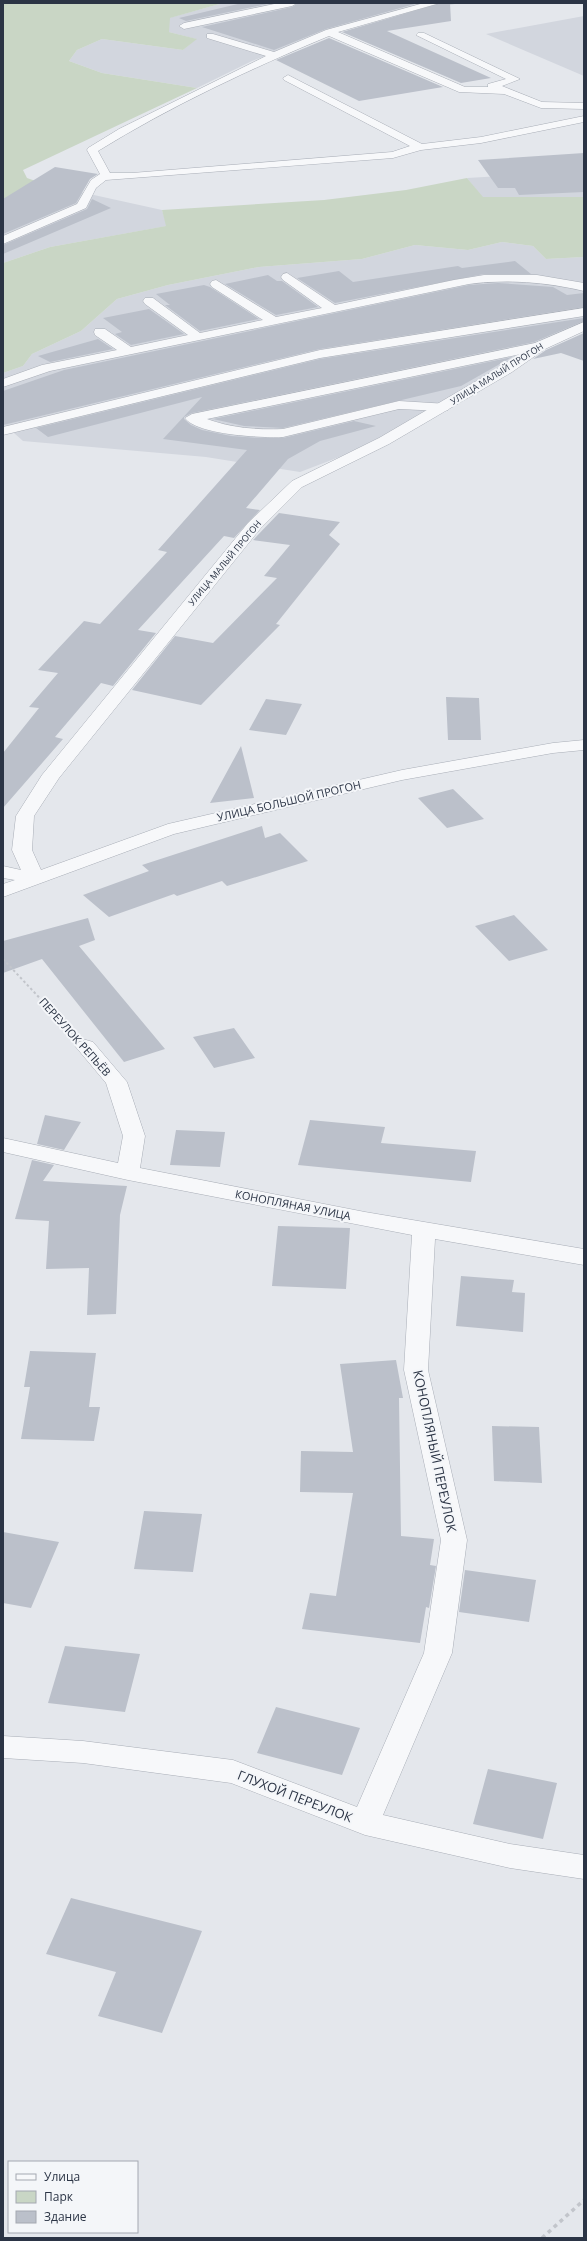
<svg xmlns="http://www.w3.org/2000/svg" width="587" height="2241" viewBox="0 0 587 2241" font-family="'Open Sans',sans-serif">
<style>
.built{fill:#d2d6de}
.green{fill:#c9d6c5}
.building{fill:#bbc0ca}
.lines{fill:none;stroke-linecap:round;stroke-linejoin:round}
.service-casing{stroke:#a9aeb7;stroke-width:1}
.minor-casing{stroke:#a9aeb7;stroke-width:1}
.path-far2{stroke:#c2c5cb;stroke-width:2;stroke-dasharray:2.5 2.5;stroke-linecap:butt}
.path-far1{stroke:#c2c5cb;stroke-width:2.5;stroke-dasharray:3 3;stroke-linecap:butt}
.path{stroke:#c2c5cb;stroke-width:3.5;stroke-dasharray:4 4;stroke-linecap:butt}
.service{fill:#f7f8fa;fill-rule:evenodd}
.minor{fill:#f7f8fa;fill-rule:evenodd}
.labels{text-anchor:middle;stroke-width:4;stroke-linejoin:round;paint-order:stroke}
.far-street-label{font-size:9px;fill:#2b3445;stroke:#f4f6f9}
.street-label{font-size:11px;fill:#2b3445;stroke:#f4f6f9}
.near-street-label{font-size:13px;fill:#2b3445;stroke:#f4f6f9}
</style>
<rect width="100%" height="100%" fill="#e4e7ec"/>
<path class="built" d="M223,3H460L339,27L252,61L197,88L102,73L69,61L77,50L102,39L183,50L196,39L169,32V18Z
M584,16V76L486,34Z
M584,171V197H482L467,178Z
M44,184L162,210L167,226L50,247L3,263V203Z
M502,242L533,246L546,259L584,257V324L501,368L400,428L342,456L300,472L206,457L23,441L14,433L3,435V373L23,366L32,354L81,331L117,299L168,285L259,267L362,259L415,245L468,250Z"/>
<path class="green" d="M3,3H223L170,18L169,32L197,39L183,50L102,39L77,50L69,61L102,73L197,88L23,170L27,178L44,184L3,203Z
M467,178L483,197H584V257L546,259L533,246L502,242L468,250L415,245L362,259L259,267L168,285L117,299L81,331L32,354L23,366L3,373V263L50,247L166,226L162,210L324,200L406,190Z"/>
<path class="building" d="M242,3H272L186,21L179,18Z
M298,3H418L326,29L274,50L202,27L292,7Z
M441,3H450L451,21L387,31L491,78L461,83L342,32Z
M329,38L443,87L359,101L276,60Z
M584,153V192L519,195L515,188H498L478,160Z
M55,167L98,174L90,179L76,203L3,234V199Z
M92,199L111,208L3,254V245L87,209Z
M515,261L531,274H484L335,303L297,278L339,271L353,282L458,266L462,268Z
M268,275L277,281H282L318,307L276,315L225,284Z
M498,283L553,287L567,295L584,293V307L320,349L3,425V391L64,370L469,285Z
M204,285L210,287L259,319L200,331L165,305H170L156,294Z
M149,309L184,334L131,345L115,334L122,332L103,318Z
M584,318V321L534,342L192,413L184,417V419L191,425L202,430L231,436L261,438H283L354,421L376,426L320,441L288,459L246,508L260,510L234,538L224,536L138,630L156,633L113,686L101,683L55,737L63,739L3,808V753L39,708L29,707L58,673L38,670L84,621L100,624L167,552L158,550L247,450L163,439L202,397L48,437L36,428L320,359Z
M584,333V361L561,353L533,359L546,350Z
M98,339L113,349L50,362L38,356Z
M512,357L461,386L283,428L244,426L213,419Z
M279,513L340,522L329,535L340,544L276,624L280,625L201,705L132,690L175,636L213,643L277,578L264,576L290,545L253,540Z
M446,697L479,698L481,740H448Z
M266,699L302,704L286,735L249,730Z
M241,746L254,798L210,803Z
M453,789L484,819L447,828L418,798Z
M262,826L265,838L280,833L308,861L227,886L222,881L177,896L174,894L109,917L83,895L149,871L142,865Z
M514,915L548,950L509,961L475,926Z
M88,918L95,940L79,946L165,1049L124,1062L42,959L3,973V941Z
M234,1028L255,1058L214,1068L193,1037Z
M45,1115L81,1122L64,1150L37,1144Z
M310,1120L385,1127L381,1143L476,1151L471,1182L298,1165Z
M176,1130L225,1132L220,1167L170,1165Z
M32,1160L54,1165L43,1181L127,1186L120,1215L116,1314L87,1315L89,1268L46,1269L49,1221L15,1219Z
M278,1226L350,1228L346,1289L272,1286Z
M461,1276L514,1280L512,1292L525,1293L523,1332L456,1326Z
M30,1351L96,1353L89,1407H100L94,1441L21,1439L30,1387H24Z
M396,1360L403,1398H399L401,1536L434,1539L430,1565L436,1566L429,1608L426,1607L420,1643L302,1629L310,1593L336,1596L353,1493L300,1492L301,1451L353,1452L340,1364Z
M492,1426L539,1427L542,1483L494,1481Z
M144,1511L202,1514L193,1572L134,1569Z
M3,1532L59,1542L31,1608L3,1603Z
M465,1570L536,1580L529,1622L459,1612Z
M65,1646L140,1654L125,1712L48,1703Z
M276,1707L360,1728L342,1775L257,1753Z
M488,1769L557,1783L543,1839L473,1824Z
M71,1898L202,1931L162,2033L98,2016L116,1972L46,1954Z"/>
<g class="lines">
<g class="service-casing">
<path id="service" d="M279,3H297L292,6L184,29L179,26L184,23Z
M424,3H440L338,32L465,87H488V84L506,79L416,35L418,33H424L520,79L502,86L542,102L584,103V109L541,108L504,94L459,92L329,36C252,68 169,107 98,151L110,173H132L392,152L410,146L284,80L283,78L288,75L422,144L481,137L584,116V122L481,143L421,150L393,158L106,180L96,188L86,208L3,244V236L77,204L91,180L100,174L87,150L88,148L119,129L266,56L207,38V34H213L274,52L326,30Z
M287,273L335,305L454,280L484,275H537L584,283V291C545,282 508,279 469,284L50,371L3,387V379L42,365L117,350L95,335L94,332L95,329H105L131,347L188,335L145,304L143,301L145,298H153L200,333L263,320L212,287L210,284L212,281L216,280L276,317L322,308L283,280L281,277L283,274Z
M584,308V316L320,358L3,435V427L320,350Z
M540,342L545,343L546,346L545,349L207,419C231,428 257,430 283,429L399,401L448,404L450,407L448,410L443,411L399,409L283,437C263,438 197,435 185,418L192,414Z"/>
</g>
<g class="minor-casing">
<path id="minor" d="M584,322V331L545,349L512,372L389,444L302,487L260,529L59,778L34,816L32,850L41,870L168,824L402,770L553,743L584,740V750L553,753L402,780L174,834L3,897V884L15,880L3,878V866L21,870L12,850L16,816L42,775L248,523L292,481L379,438L502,366L535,343Z
M86,1040L93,1042L127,1082L145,1136L140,1168L365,1212L584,1249V1265L435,1239L428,1370L467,1540L452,1653L383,1815L510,1844L584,1855V1879L510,1868L365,1835L231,1783L83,1763L3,1758V1736L83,1741L233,1760L357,1807L424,1653L441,1540L404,1370L412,1235L128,1180L3,1152V1138L118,1163L123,1136L106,1083L75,1046L79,1042Z"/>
</g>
<path class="path-far2" d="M3,959L49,1008"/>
<path class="path-far1" d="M48,1007L66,1026"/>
<path class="path" d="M542,2238L584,2200"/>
<use href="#service" class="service"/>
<use href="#minor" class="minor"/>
</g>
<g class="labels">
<g class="far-street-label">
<text transform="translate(497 374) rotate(-32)" y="3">УЛИЦА МАЛЫЙ ПРОГОН</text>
<text transform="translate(225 563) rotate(-50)" y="3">УЛИЦА МАЛЫЙ ПРОГОН</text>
</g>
<g class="street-label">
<text transform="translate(289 801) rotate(-13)" y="4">УЛИЦА БОЛЬШОЙ ПРОГОН</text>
<text transform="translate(75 1037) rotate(48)" y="4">ПЕРЕУЛОК РЕПЬЁВ</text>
<text transform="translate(293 1205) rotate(11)" y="4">КОНОПЛЯНАЯ УЛИЦА</text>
</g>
<g class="near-street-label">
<text transform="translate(435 1451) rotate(78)" y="5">КОНОПЛЯНЫЙ ПЕРЕУЛОК</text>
<text transform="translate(295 1796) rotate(21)" y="5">ГЛУХОЙ ПЕРЕУЛОК</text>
</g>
</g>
<rect width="587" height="2241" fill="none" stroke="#2b3445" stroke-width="8"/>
<rect x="8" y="2161" width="130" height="72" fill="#f4f6f9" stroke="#a4a8b1"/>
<rect x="16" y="2174" width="20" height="6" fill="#f7f8fa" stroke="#a4a8b1"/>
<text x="44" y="2181" font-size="12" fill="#2b3445">Улица</text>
<rect x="16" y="2191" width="20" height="12" fill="#c9d6c5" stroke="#a4a8b1"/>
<text x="44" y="2201" font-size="12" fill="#2b3445">Парк</text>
<rect x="16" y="2211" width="20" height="12" fill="#bbc0ca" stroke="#a4a8b1"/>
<text x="44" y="2221" font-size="12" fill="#2b3445">Здание</text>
</svg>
